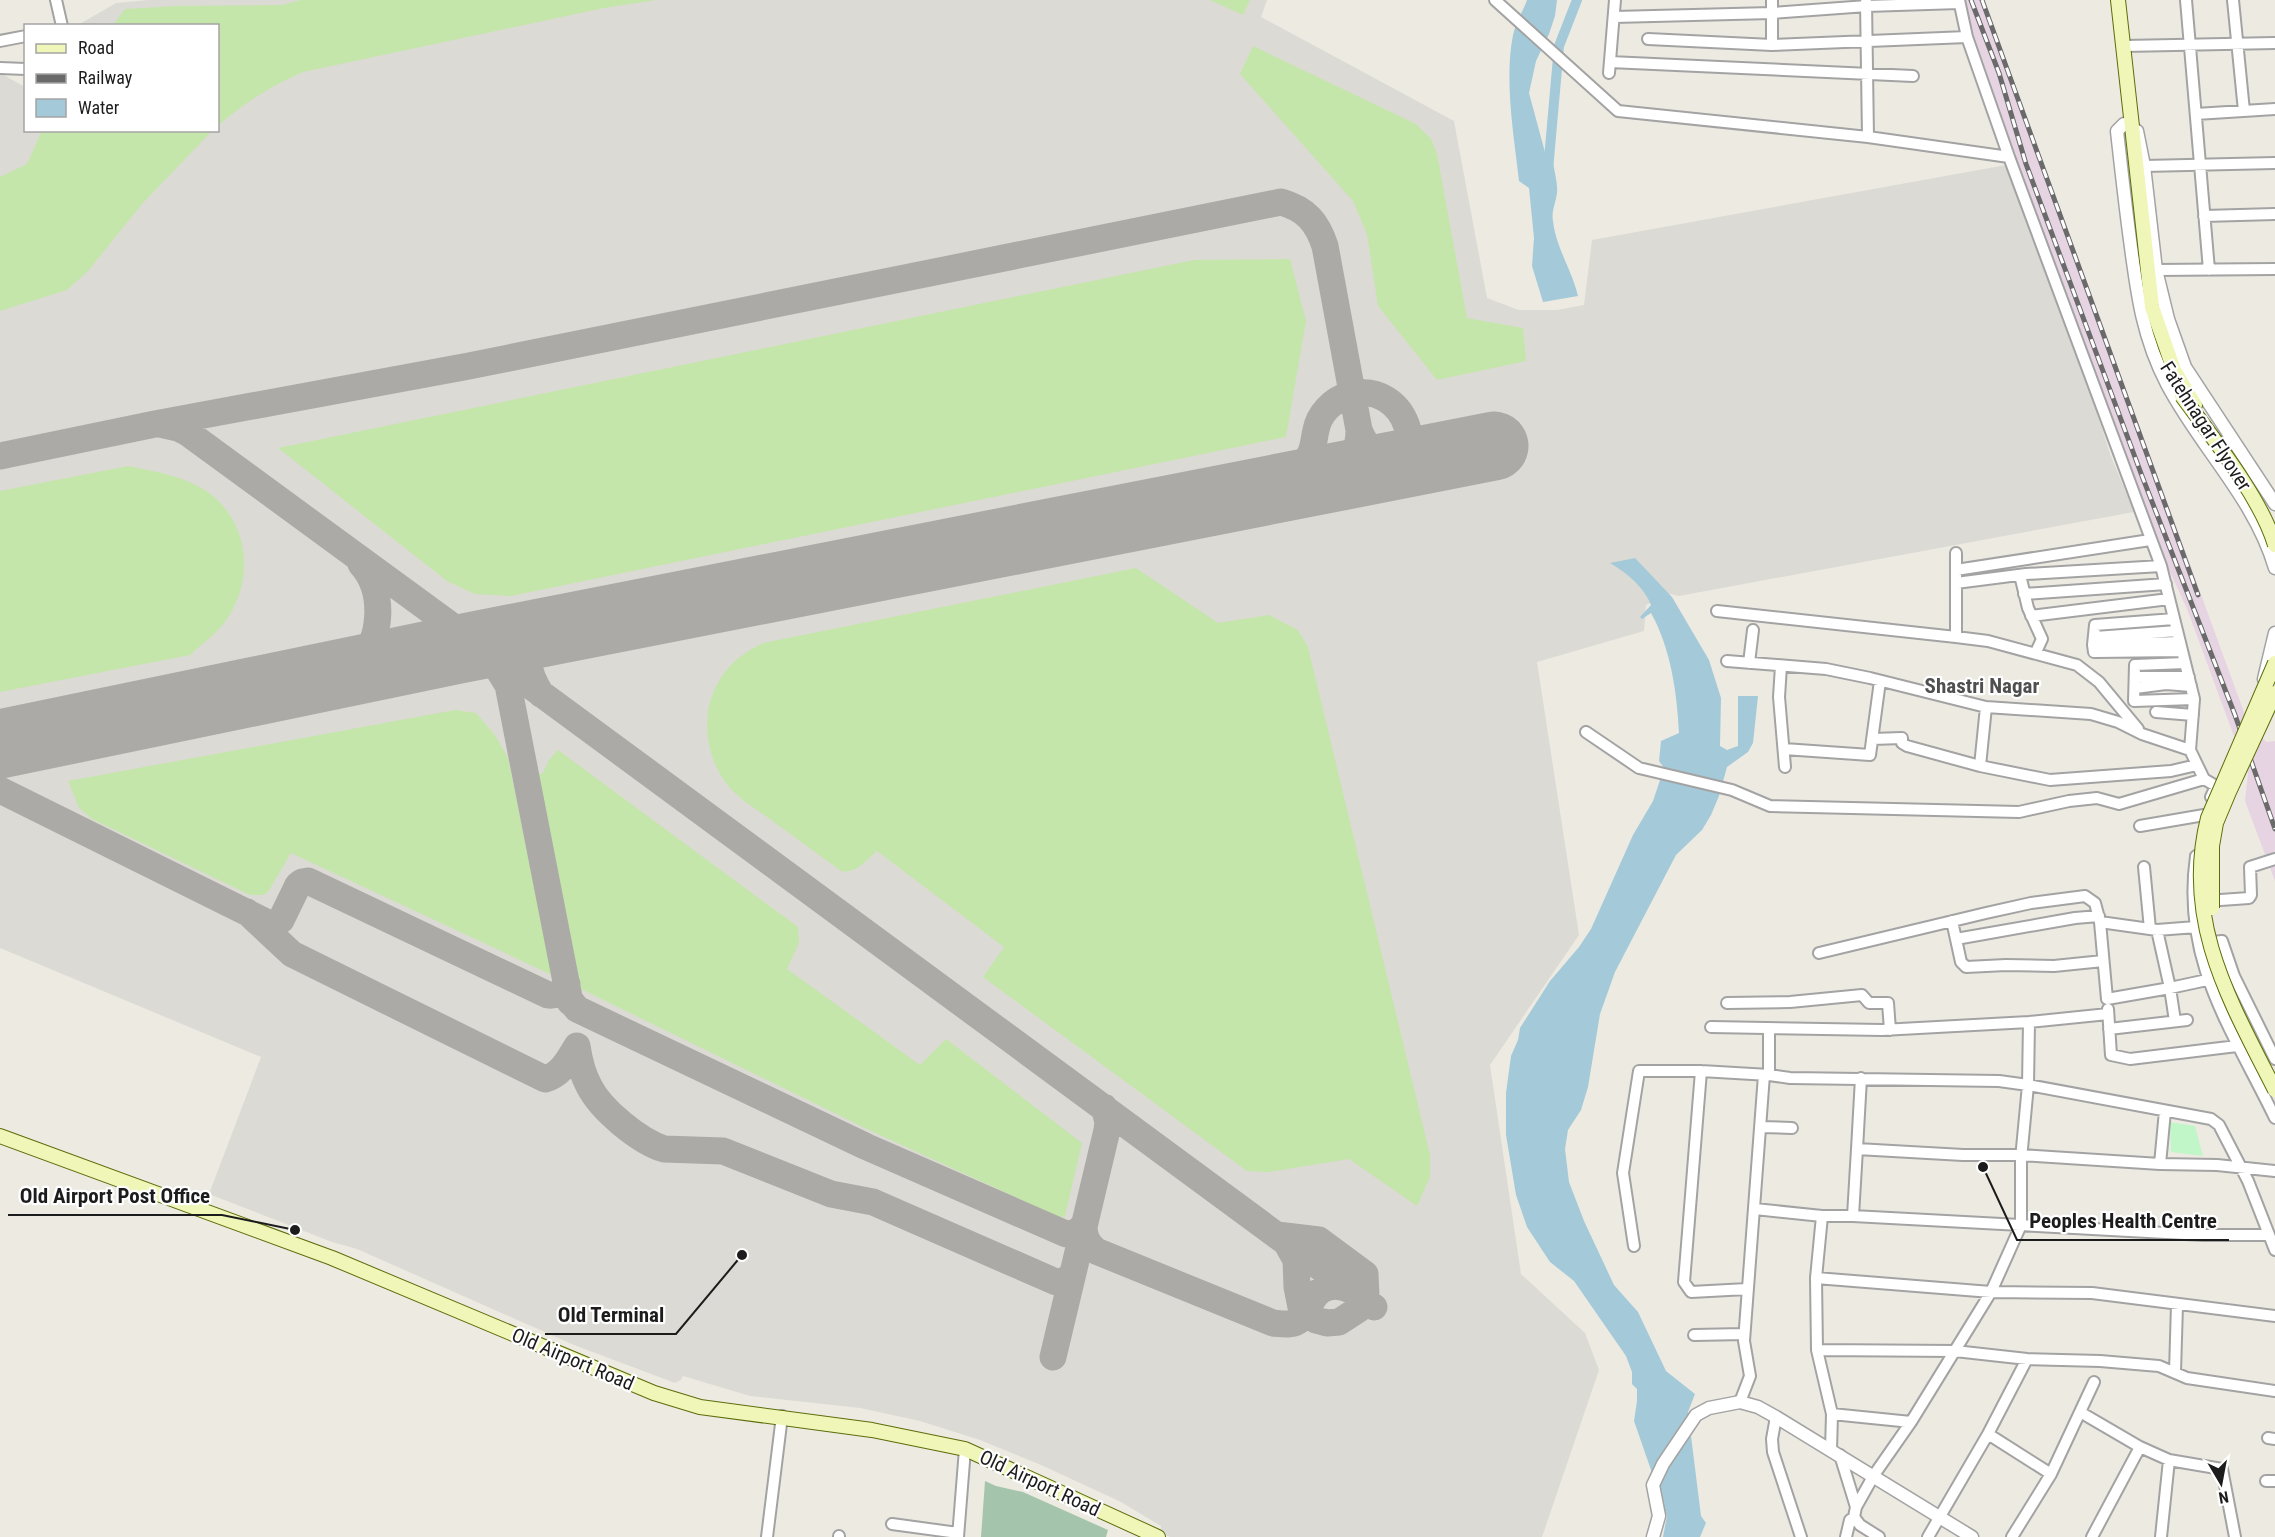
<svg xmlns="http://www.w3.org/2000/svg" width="2275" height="1537" viewBox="0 0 2275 1537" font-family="'Roboto Condensed',sans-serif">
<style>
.industrial{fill:#e6d4e2}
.airport{fill:#dcdad4}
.grass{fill:#c4e6aa}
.cemetery{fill:#a4c5ab}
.park{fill:#c0f6c8}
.water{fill:#a4cad9}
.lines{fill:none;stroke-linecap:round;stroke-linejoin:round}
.canal{stroke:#a4cad9;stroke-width:10}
.taxiway{stroke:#acaaa6;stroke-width:27}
.runway{stroke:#acaaa6;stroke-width:69}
.minor-casing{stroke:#a3a3a3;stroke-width:14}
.tertiary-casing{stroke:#a3a3a3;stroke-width:15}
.secondary-casing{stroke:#5c6d0a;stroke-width:16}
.minor{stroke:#fff;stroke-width:10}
.tertiary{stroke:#fff;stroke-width:12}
.secondary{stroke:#eff6b7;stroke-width:14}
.rail-casing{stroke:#6a6a6a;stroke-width:5}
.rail{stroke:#fff;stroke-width:3;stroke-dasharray:9;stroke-linecap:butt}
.secondary-bridge-casing{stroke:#5c6d0a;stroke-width:16;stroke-linecap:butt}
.secondary-bridge{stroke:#eff6b7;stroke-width:14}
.labels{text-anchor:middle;stroke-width:4.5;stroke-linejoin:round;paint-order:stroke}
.street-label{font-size:20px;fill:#1c1c1c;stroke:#fff}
.neighbourhood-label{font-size:21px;font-weight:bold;fill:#4f4f4f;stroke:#fff}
.leader{fill:none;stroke:#1c1c1c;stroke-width:2}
.callout-dot{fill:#1c1c1c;stroke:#fff;stroke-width:2}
.callout-label{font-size:21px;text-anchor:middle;font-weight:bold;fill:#1c1c1c;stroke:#fff;stroke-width:4.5;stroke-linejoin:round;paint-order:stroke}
</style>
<rect width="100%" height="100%" fill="#edeae2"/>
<path class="industrial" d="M1964,0H1984L2245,715L2266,742L2275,741V881L2245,801L2248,774L2187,609L2147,521L1971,36Z"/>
<path class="airport" d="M148,0H1267L1261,17L1454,121L1487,298L1519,310H1557L1584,305L1592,240L2006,165L2074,340L2110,454L2134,512L1679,596L1670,594L1646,605L1644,631L1537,662L1579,935L1490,1065L1521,1274L1585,1333L1599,1370L1542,1537H1170L1161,1533V1526L1121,1502L1041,1465L980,1440L920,1421L860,1408L750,1396L683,1376L681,1380L675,1383L574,1345L357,1249L332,1242L209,1194L261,1057L0,948V73L25,87L26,130H218V26L78,25L116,3Z"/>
<path class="grass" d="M301,0H656L604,8L303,72C271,86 244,103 218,126V26L113,25L125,9L176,6L282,5Z
M1210,0H1250L1243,15Z
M1253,46L1416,124L1431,139L1437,154L1467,318L1523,328L1526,361L1437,380L1378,306L1367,234L1353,201L1240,74Z
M42,131H212L142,204L88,271L67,290L0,311V177L27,164Z
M1290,259L1306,321L1286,437L511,596L475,594L447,581L278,448L1194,260Z
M128,466C157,472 190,477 213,496C249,526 253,578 229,616C219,632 203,643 190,655L0,692V491Z
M1136,568L1218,623L1269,615L1298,630L1308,647L1430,1155V1177L1417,1206L1349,1159L1269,1172L1247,1171L983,977L1004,947L877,851C866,860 857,874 841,871C820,856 799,840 778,825C764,814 746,804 734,792C711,770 702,732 710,702C719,673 736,656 763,643Z
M455,710L476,713L495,735L508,758L552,975L291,853L268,892L263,895H250L92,819L79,808L68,781Z
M558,750L798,927L799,943L787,969L920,1065L946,1039L1082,1143L1065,1216L1061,1218L869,1130L581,989L538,774L543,773L549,760Z"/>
<path class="cemetery" d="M985,1481L996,1486L1023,1492L1108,1530L1106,1537H981Z"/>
<path class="park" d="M2170,1122L2195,1126L2203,1156L2171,1152Z"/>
<path class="water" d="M1527,0H1557L1555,16L1549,34L1536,61L1529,93L1546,156L1553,161C1554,171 1558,183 1557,193C1556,202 1551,212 1553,221C1556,248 1572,270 1578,296L1543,302L1532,266L1534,238L1529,188L1519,181C1514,136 1504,80 1513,35C1516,23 1523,11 1527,0Z
M1635,558L1672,597L1709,660L1721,698L1720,746L1727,750L1738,746V696H1758L1753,743L1748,752L1727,767L1719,796L1711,815L1702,830L1676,855L1615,972L1600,1014L1588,1087L1581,1110L1568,1130L1565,1149L1569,1182L1584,1221L1614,1285L1638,1312L1666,1371L1695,1394L1688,1412L1701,1516L1706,1523L1700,1537H1663L1667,1516L1634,1421L1637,1401V1389L1632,1384V1372L1626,1356L1574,1281L1550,1262L1527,1227L1516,1195L1506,1135V1093L1511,1056L1518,1040L1520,1028L1550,981L1579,947L1591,929L1633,835L1653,801L1664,768L1659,761L1661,741L1679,733C1677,693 1671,649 1651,613L1642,619L1640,617L1651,605C1644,587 1627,573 1610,563Z"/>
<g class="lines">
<path class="canal" d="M1548,170L1559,46L1577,0"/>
<path class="taxiway" d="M160,424L178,428L188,433L464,635L481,643H489
M0,456L155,424L469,366L1281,202C1306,209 1317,222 1325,246L1359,430C1368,452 1381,461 1404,464
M1330,478C1350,468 1359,453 1359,430
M1268,491C1287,483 1303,472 1311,452C1314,445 1314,438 1316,430C1319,414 1332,400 1349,395C1406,378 1436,464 1379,486C1359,493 1299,489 1274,489
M459,649L483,654L509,670L1374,1307
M493,661L508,685L570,1002
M339,673C345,670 352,669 357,665C383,640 385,590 361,564
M541,694C521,662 527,651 556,629
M0,750L12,742
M0,790L266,922L273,923L281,920L298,885L302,882L308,881L548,995C555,996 565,992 567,984
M247,912L292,954L545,1079C562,1074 568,1060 577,1046C579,1060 582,1073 589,1086C601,1110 639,1141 664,1149L723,1151L831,1194L873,1202L1056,1282C1064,1282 1068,1279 1073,1273
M569,999L577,1009L867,1147L1066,1234L1076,1233L1084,1225
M1084,1225C1084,1237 1087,1243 1096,1251L1273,1323C1283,1324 1293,1326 1301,1319C1307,1314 1309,1305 1313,1299C1322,1284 1337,1284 1351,1290
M1277,1235L1319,1240L1365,1274L1366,1296L1359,1309L1339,1322L1327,1323L1316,1320L1301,1307L1297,1287L1296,1260L1286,1242
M1053,1357L1107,1130L1108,1122L1104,1107"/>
<path class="runway" d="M0,744L459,649L1494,446"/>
<g class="minor-casing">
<path id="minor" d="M56,0L62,26
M1495,0L1618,111L1868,137L2009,157L2161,566L2194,699L2190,750L2204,779L2216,786L2211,797
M1959,0L1967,37L2009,157
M2186,0L2209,270
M2233,0L2244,111
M1866,2L1868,137
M1614,17L1772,13L1867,6L1959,3
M1648,39L1772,45L1967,37
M0,41L26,36
M1772,45V0
M2124,46L2275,43
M1610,62L1913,76
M0,68L26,69
M1609,73L1615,0
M2196,114L2275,109
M2144,166L2275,163
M2204,216L2275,214
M2156,270L2275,269
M1956,553V637L1988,641L2077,665L2099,682L2138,729
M1956,570L2150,540
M2020,575L2028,608L2042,639L2036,652
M1956,583L2026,574L2161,566
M2024,594L2166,584
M1717,611L1956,637
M2031,616L2169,599
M2174,619L2095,625L2093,645L2094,652L2182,651
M2095,637L2177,631
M2093,645L2180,642
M1727,661L1826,669L1870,678L1986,707L2091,714L2118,722L2142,734L2190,750
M1749,663L1753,630
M2185,663L2135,665L2134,701L2194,699
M1781,666L1779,697L1785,767
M2135,677H2189
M2135,688L2166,684L2191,686
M2156,712L2193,715
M1586,732L1639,768L1732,790L1770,806L2019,812L2069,801L2097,798L2119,804L2204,779
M1872,739L1902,738V743L1907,746L1980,766L2050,780L2171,771L2197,765
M1784,749L1870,755L1880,681
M1980,766L1986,707
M2140,826L2204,815
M2196,856C2181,961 2232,1029 2275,1118
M2144,867L2150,929
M2206,901L2249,898L2251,895L2250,867L2275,859
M1952,921L1961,962L1966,967L2006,965L2054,966L2103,961
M2100,922L2157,930L2196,927
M1956,939L2075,918L2099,916
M2202,943L2222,941L2234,976L2275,1059
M1819,953L1986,913L2031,903L2085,896L2095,903L2100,922L2107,999L2170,988L2157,930
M1727,1003L1790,1002L1862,995L1869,1003H1888L1890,1030
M2108,1009L2111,1055L2130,1059L2237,1046
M2175,1021L2170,988L2207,980
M1711,1027L1882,1030L2029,1022L2108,1014
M1769,1029V1075L1790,1078L1999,1081L2028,1085L2029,1022
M2109,1029L2187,1020
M1701,1071L1684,1282L1691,1292L1747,1289
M1761,1127L1792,1128
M1857,1149L1861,1078
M2160,1164L2165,1111
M1755,1209L1822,1216H1853L2203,1235H2268
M1822,1216L1816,1278L1817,1350L1955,1351L2027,1359L2100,1361L2159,1366L2187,1378L2275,1391
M1853,1216L1857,1149L1963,1155H2021L2160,1164L2217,1165L2275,1171
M1634,1246L1623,1173L1639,1071H1701L1769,1075
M1816,1278L1991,1292L2092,1293L2275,1316
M1694,1335L1744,1334
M1817,1350L1832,1414L1831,1450
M2175,1372L2177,1305
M1740,1402L1750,1376L1744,1341L1764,1075
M2080,1412L2140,1447
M1832,1414L1911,1422
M1776,1417L1772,1439L1773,1452L1801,1537
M1988,1434L2051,1474
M2268,1438L2275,1439
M1840,1455L1856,1507
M2266,1481H2275
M892,1524L958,1533
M767,1537L782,1416
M839,1537V1536
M958,1537L965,1449
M1846,1537L1850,1520L1854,1517
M1879,1537L1860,1525L1854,1517L1856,1507L1874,1475L1911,1422L1991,1292L2021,1225V1159L2028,1085L2211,1119L2219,1125L2248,1181L2275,1250
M1928,1537L1988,1434L2027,1359
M2012,1537L2051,1474L2094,1382
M2092,1537L2140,1447L2169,1460L2222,1469L2235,1537
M2161,1537L2169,1460"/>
</g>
<g class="tertiary-casing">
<path id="tertiary" d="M2124,124L2117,131C2121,167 2125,203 2130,240C2137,292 2142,336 2167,384C2200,447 2255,499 2275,568
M2137,131L2144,166L2156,270L2168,319L2185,367L2275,504
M2264,679L2275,633
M1653,1537L1659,1516L1653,1485L1663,1464L1696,1415L1709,1408L1740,1402L1758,1407L1776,1417L1972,1537"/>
</g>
<g class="secondary-casing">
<path id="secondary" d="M2118,0L2152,307L2174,370L2195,405
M0,1136L332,1258L654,1393L700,1407L872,1430L965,1449L1158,1537"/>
</g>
<use href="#minor" class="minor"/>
<use href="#tertiary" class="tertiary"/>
<use href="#secondary" class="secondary"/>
<g class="rail-casing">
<path id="rail" d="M1971,0L1999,73L2026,164L2142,476L2235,715L2275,829
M1982,0L2198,595"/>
</g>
<use href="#rail" class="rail"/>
<g class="secondary-bridge-casing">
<path id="secondary-bridge" d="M2182,396C2212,437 2261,498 2275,545
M2275,663L2208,818C2182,921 2230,1001 2275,1090
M2212,908V846L2216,823L2229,792L2275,693"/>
</g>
<use href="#secondary-bridge" class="secondary-bridge"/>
</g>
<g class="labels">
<g class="street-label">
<text transform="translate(2206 426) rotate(57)" y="7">Fatehnagar Flyover</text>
<text transform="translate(573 1359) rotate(23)" y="7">Old Airport Road</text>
<text transform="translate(1040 1483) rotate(25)" y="7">Old Airport Road</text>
</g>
<g class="neighbourhood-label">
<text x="1982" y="693">Shastri Nagar</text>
</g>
</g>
<path class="leader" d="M295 1230L222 1215H8M1983 1167L2017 1240H2229M742 1255L676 1334H545"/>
<g class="callout-dot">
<circle cx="295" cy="1230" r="6"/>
<circle cx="1983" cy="1167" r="6"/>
<circle cx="742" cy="1255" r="6"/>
</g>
<g class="callout-label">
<text x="115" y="1203">Old Airport Post Office</text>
<text x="2123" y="1228">Peoples Health Centre</text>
<text x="611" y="1322">Old Terminal</text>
</g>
<rect x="24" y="24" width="195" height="108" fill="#ffffff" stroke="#a4a4a4" stroke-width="1.5"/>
<rect x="36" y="44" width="30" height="9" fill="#eff6b7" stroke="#a4a4a4" stroke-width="1.5"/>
<text x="78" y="54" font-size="18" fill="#1c1c1c">Road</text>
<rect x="36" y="74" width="30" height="9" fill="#6a6a6a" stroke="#a4a4a4" stroke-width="1.5"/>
<text x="78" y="84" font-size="18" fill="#1c1c1c">Railway</text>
<rect x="36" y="99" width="30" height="18" fill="#a4cad9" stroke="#a4a4a4" stroke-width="1.5"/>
<text x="78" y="114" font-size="18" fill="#1c1c1c">Water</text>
<g transform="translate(2221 1483) rotate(170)" stroke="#ffffff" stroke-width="4.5" paint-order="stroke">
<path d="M0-4.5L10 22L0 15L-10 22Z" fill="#1c1c1c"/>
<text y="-9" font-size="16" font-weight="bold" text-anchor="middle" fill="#1c1c1c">N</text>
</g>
</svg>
